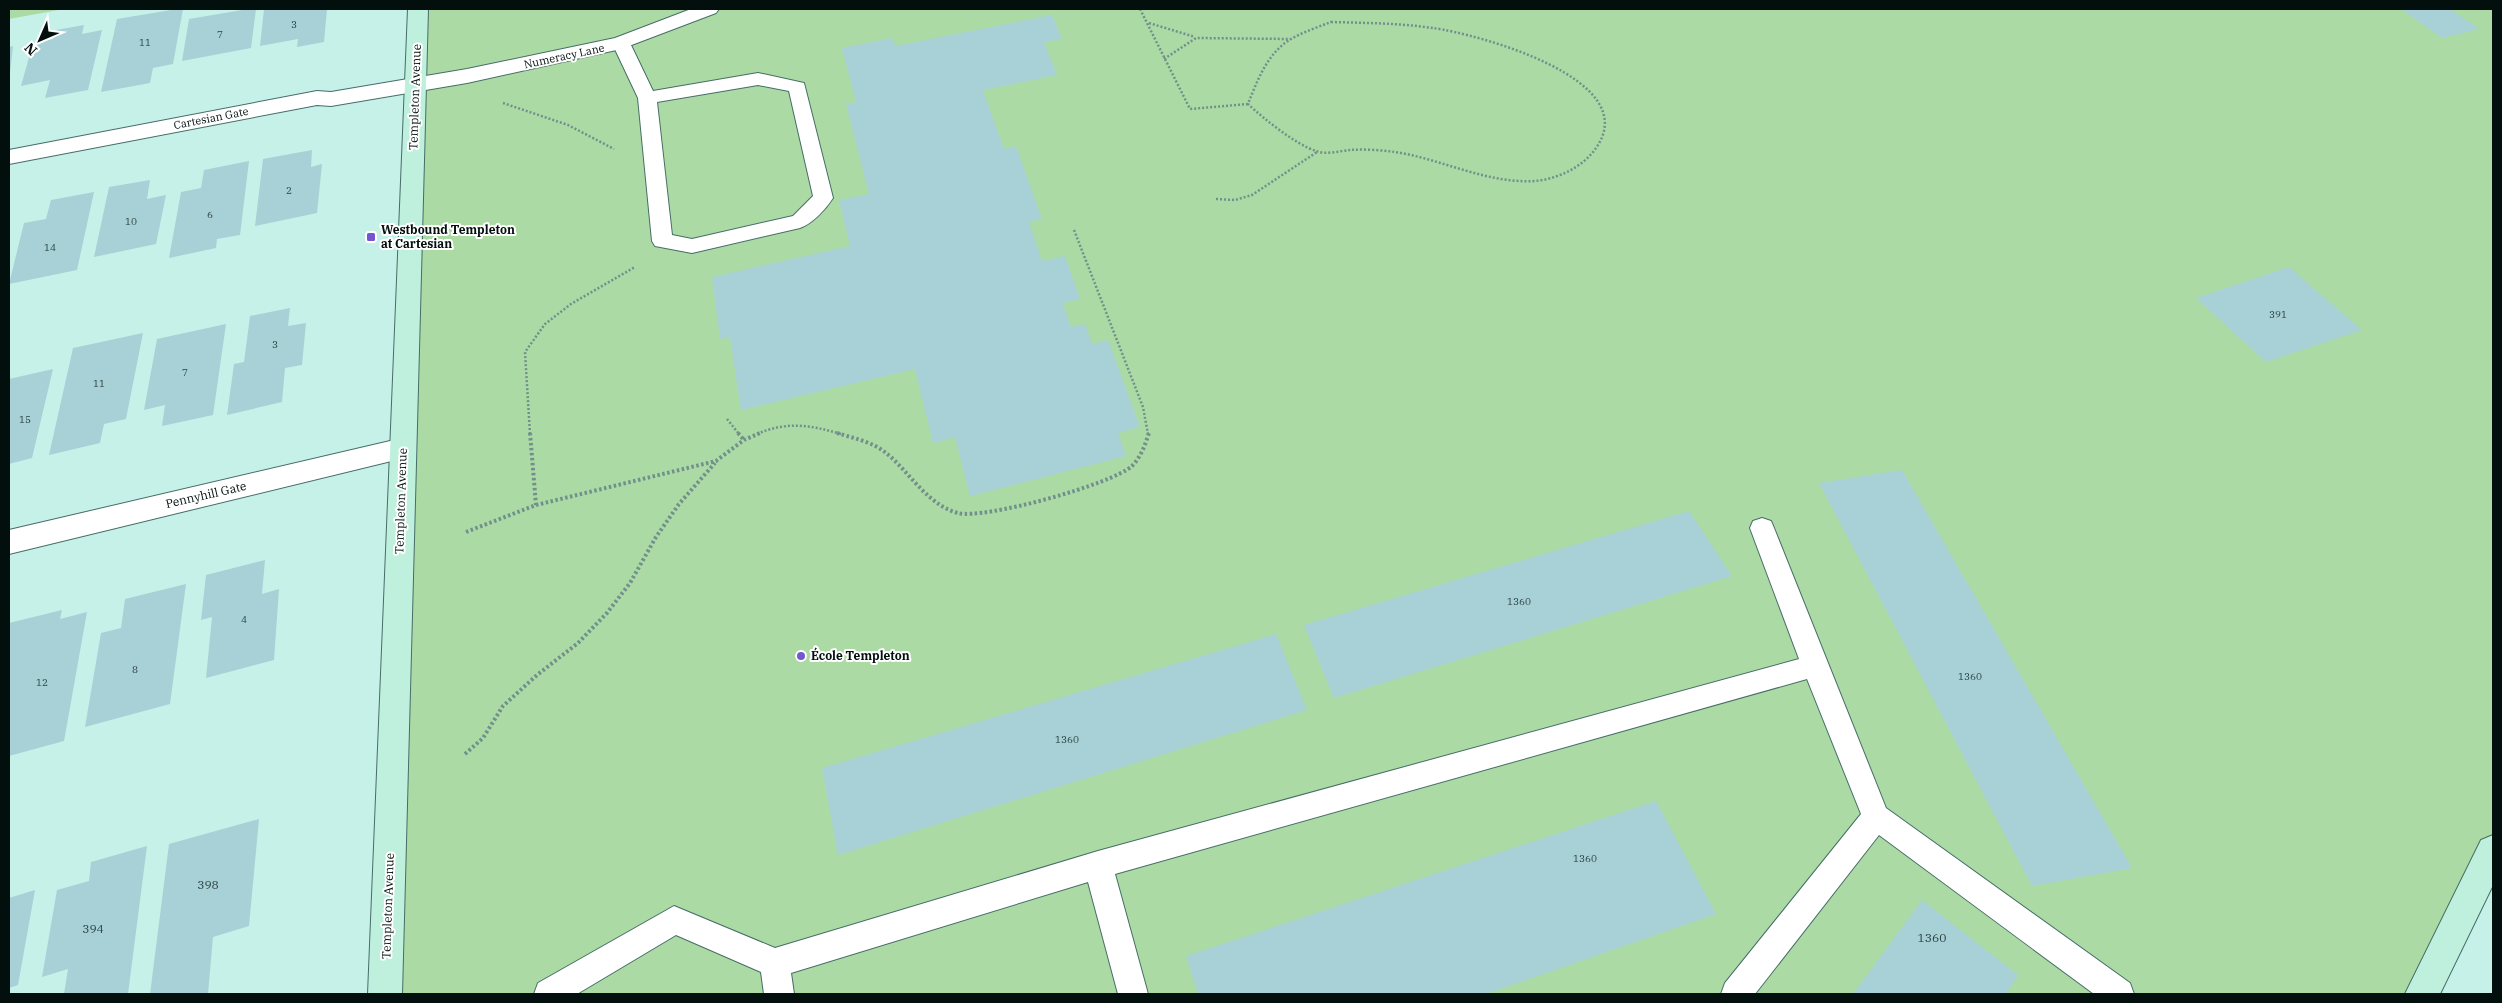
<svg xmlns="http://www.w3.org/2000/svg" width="2502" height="1003" viewBox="0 0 2502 1003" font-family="'IBM Plex Serif',serif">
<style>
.green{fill:#acdaa5}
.building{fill:#a7d1d6}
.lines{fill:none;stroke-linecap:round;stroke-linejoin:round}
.lane-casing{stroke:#466d67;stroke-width:2}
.street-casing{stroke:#466d67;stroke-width:2}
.secondary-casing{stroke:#466d67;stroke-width:2}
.path-far1{stroke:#72908b;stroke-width:2.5;stroke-dasharray:2 2;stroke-linecap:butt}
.path{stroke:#72908b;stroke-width:4;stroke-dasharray:2.5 2.5;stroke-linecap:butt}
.lane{fill:#fff;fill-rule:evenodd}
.street{fill:#fff;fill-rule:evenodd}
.secondary{fill:#bff0de;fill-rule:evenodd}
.poi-dot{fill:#7456d0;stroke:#fff;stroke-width:2}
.labels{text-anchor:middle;stroke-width:4;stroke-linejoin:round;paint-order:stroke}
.number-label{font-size:10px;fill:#2b403f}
.far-street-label{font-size:11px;fill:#020f0d;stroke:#fff}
.street-label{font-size:12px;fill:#020f0d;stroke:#fff}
.poi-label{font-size:12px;font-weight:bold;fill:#020f0d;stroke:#fff;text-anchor:start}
.near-number-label{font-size:12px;fill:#2b403f}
</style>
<rect width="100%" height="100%" fill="#c6f1e9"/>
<path class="green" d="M9,9H64L9,19Z
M417,9H2493V848L2422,994H383Z"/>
<path class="building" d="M177,9H183L173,64L153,68L150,83L101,92L117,19Z
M248,9H256L251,48L182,61L189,19Z
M264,9H327L324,42L297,47L298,39L260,46Z
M2401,9H2450L2479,29L2442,38Z
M1052,15L1062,39L1044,42L1057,75L983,90L1004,149L1016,146L1042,219L1029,222L1042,261L1065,256L1080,299L1063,303L1071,327L1085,324L1092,344L1108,340L1140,427L1118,433L1126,456L970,496L955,437L933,443L915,369L741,410L730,337L720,339L712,277L850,246L839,200L869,194L846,104L856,102L842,48L893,38L895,46Z
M84,25L82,34L102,30L88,90L45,98L50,80L21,86L33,43L53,39L56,30Z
M13,46L10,74H9V47Z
M312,150L311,167L322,164L317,213L255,226L263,159Z
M249,161L240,235L217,239L216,248L169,258L181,192L201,188L204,170Z
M150,180L147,199L166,195L156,244L94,257L109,187Z
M94,192L77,270L9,284L24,223L46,219L51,200Z
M2289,267L2362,330L2266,362L2196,298Z
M290,308L288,326L306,323L302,365L285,368L282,402L227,415L234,364L244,362L250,316Z
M226,324L213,415L162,426L165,405L144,410L157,339Z
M143,333L126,419L104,424L100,443L49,455L73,348Z
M53,369L32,458L9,464V379Z
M1902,470L2132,868L2032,886L1819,483Z
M1689,511L1732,576L1334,698L1304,625Z
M265,560L262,594L279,589L274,660L206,678L212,617L201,620L206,575Z
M186,584L170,704L85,727L101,633L121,628L125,599Z
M62,610L60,619L87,612L64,741L9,756V623Z
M1276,634L1307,710L838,855L822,768Z
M1656,801L1716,914L1486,994H1198L1186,956Z
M259,819L249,926L213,937L208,994H150L169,844Z
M147,846L128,994H64L68,969L42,977L57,890L89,881L91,862Z
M35,890L18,985L9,988V898Z
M1922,900L2018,975L2006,994H1853Z"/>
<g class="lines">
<g class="lane-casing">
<path id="lane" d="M621,37L627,39L630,43L653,91L758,73L804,83L833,198C826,209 812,224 800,228L692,253L655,246L652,241L638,98L612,43L615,39ZM758,85L789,91L813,196L793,216L692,239L672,235L657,102Z
M1762,518L1771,521L1774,528L1886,808L2130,983L2134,994H2094L1879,835L1755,994H1721L1725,983L1861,814L1807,679L1115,874L1148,994H1118L1088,882L791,973L794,994H764L761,972L676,935L577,994H534L538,983L674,906L775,948L1098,851L1799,659L1750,528L1753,521Z"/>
</g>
<g class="street-casing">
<path id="street" d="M691,9H719L716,13L621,49L467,83L331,106L317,105L9,164V150L317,91L331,92L467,69L615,38Z
M403,438L412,442L416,449L412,456L9,554V530Z"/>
</g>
<g class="secondary-casing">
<path id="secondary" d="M408,9H428L402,994H368Z
M2493,835V885L2440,994H2405L2481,840Z"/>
</g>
<path class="path-far1" d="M1140,9L1190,109L1248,104
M1331,22C1365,23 1399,23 1433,28C1477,34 1645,79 1596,148C1583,167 1558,179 1535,181C1487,184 1442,159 1395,152C1381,150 1364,149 1350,150C1340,151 1325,155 1316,151C1295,144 1264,119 1248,104C1257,81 1268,52 1291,39C1303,32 1318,27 1331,22Z
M1149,23L1195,37
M1164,59L1196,38L1290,39
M503,103L568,125L614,149
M1216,199L1235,200L1252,195L1317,152
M1074,230L1143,407L1148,434
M727,419L739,434
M530,434L525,352L545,324L571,304L635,267
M757,434C787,421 810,425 841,434"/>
<path class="path" d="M530,433L536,505
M738,433L744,440
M837,433C853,438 873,442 886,453C909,471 927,505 958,513C983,520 1113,484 1132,466C1141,457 1145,445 1149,433
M466,532L536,505L716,461L744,440L760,433
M465,754L483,738L503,706L537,675L578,643L607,613L630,583L656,537L679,504L715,463"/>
<use href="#lane" class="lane"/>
<use href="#street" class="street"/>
<use href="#secondary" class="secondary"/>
</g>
<g class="poi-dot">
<rect x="366" y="232" width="10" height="10" rx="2.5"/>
<circle cx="801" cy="656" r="5"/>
</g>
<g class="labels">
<g class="number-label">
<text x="294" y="28">3</text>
<text x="220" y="38">7</text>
<text x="145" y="46">11</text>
<text x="289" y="194">2</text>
<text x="210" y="218">6</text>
<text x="131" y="225">10</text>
<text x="50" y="251">14</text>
<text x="2278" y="318">391</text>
<text x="275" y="348">3</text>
<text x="185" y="376">7</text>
<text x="99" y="387">11</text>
<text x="25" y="423">15</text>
<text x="1519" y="605">1360</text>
<text x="244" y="623">4</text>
<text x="135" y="673">8</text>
<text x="1970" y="680">1360</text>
<text x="42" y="686">12</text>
<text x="1067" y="743">1360</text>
<text x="1585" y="862">1360</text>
</g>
<g class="far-street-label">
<text transform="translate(564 56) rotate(-12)" y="4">Numeracy Lane</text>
<text transform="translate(211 118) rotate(-11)" y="4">Cartesian Gate</text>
</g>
<g class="street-label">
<text transform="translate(415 97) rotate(-88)" y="4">Templeton Avenue</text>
<text transform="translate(206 495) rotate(-13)" y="4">Pennyhill Gate</text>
<text transform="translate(401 501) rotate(-88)" y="4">Templeton Avenue</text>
<text transform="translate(388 906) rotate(-88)" y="4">Templeton Avenue</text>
</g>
<g class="poi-label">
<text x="381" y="234">Westbound Templeton<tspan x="381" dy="14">at Cartesian</tspan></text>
<text x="811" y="660">École Templeton</text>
</g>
<g class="near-number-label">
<text x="208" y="889">398</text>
<text x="93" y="933">394</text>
<text x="1932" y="942">1360</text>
</g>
</g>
<rect width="2502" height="1003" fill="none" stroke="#020f0d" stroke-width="20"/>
<g transform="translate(40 40) rotate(225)" stroke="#ffffff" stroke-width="4" paint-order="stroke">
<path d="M0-4L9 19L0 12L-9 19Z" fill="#020f0d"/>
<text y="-8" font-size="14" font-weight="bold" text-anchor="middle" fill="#020f0d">N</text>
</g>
</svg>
